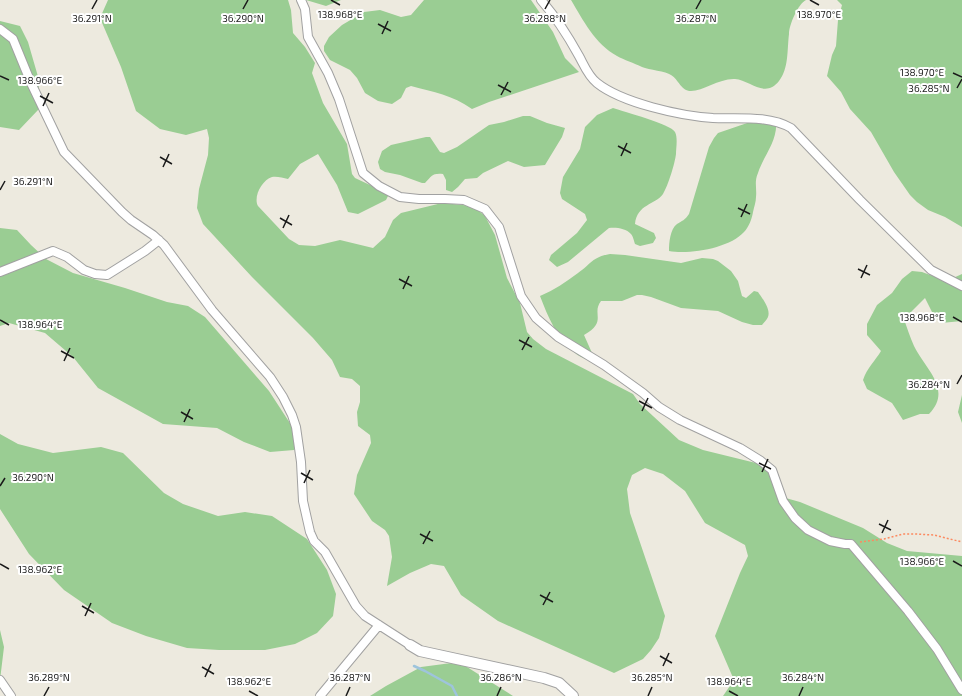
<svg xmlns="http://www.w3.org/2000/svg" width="962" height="696" viewBox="0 0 962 696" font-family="'Exo 2',sans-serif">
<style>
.forest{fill:#9acd93}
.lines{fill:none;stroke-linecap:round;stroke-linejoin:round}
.stream{stroke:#9ec4dc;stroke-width:2.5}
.minor-casing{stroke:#a1a1a1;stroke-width:10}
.tertiary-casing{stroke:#a1a1a1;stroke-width:12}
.path{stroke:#fc8a60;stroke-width:1.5;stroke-dasharray:2 2;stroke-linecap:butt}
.minor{stroke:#fff;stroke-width:8}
.tertiary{stroke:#fff;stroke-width:10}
.ticks{fill:none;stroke:#1a1a1a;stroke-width:1.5}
.ticks-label{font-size:10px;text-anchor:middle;fill:#1a1a1a;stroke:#fff;stroke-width:4;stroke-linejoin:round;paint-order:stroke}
</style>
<rect width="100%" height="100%" fill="#edeadf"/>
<path class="forest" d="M108,0H288L291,10L293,33L305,47L315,63L312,73L323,103L347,144L352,174L355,178L385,192L388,196L386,200L358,214L348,212L337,185L318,154L300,164L288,179C283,178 277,176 272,177C262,180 253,197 258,206L289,239L299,245L315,246L340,240L373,248L385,237L393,220L401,213L442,203L473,206L485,216L495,235L507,278L520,303L527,332L533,339L546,349L633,394L640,404L679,440L703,450L768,466L782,497L800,502L863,528L887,543L907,551L962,556V696H723L734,680L715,636L740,573L748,556L745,545L705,523L685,491L663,474L645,468L632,475L627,489L630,513L665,616L659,638L651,650L643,659L614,673L498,621L461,595L444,566L431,564L410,573L387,586L392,557L389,536L385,530L372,521L354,494L357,475L371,443L370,435L358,426L357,412L360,402V386L352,379L340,377L332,360L313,338L252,277L203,224L197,208L199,189L208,155L209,138L207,129L186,135L160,129L136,111L121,67L100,18Z
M306,0H341L326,6Z
M424,0H531L553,32L565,58L579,72L489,102L472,109C452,95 434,92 411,86L406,88L401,98L392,104L378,101L365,93L357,78L350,70L330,60L324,51V46L329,37L342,25L364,12L380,10L401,17L411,15Z
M571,0H806C798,4 789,25 789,34C787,50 789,68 779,81C765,99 750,80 735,79C720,78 703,91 691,91C681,91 679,80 671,75C666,71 649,70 642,67C634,63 624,60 617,56C595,44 583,20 571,0Z
M837,0H962V227L945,217L928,210L917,202L910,195L894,172L871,132L850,109L841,92L827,76L832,55L836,46L838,20L842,5Z
M0,21L20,26L28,42L39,80L38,110L19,130L0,127Z
M613,108C624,112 671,124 675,132C678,138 676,148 676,154C675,163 668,186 663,194C655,205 637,204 635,224L654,233L656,238L653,243L640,246L635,244C634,241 633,236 631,234C626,228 615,227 609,228L568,262L557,267L549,260L551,255L577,233L587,220L585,214L562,199L560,193L563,177L580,149L585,127L597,115Z
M523,116H530L547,123L565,128L562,137L545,165L524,167L508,161L483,173L477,178L465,179L458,187L452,192L446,190V180L443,174C432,173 432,176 425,183H422L400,175L385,172L380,169L378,162L382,151L391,145L426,137H430L440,152L444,153L457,147L489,125L504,122Z
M768,116L776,121C778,141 764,155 758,173C754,182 757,188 756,197C756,202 754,207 753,212C752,218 749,227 744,232C730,248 689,255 669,251C669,243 670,229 677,224C682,221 685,220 689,214L709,147L714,138L718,133Z
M0,228L17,230L31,245L46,259L73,273L125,288L167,302L188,306L205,317L269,391L297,434L294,450L270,452L244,442L217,428L163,424L98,388L73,357L45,333L9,323L0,326Z
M610,254L625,255L681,263L702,258L713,259L718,261L731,271L738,281L742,296L746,298L754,291L758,292C762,298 771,309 768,317C767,320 764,322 762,325H753L742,322L718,311L681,308L651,297L642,295H637L622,301H601C591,314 608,321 584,335L592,353V358L588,360C583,358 578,356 574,352C557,338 548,317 540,296C554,290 566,282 578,273C591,264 592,257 610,254Z
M912,271L922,272L941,279H951L962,274V321L941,323L934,316L925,298L904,319C907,328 910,337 914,346C925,369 953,389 929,414H920L903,420L892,403L867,389L863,380C867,368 875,361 881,351L867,335V324L877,305L892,293L902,279Z
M962,395V423L958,412Z
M0,434L18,444L53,453L101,447L123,453L164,493L183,504L218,516L245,512L272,516L307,539L327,570L336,594L333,616L317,633L295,644L265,650H219L187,648L146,636L112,623L64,590L29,554L0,509Z
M0,630L4,647L0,680Z
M459,662L513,696H370L386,686L421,667Z"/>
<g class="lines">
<path class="stream" d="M414,666L425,671L452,686L457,696"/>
<g class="minor-casing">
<path id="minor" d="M301,0L305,9L308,37L328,73L339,99L363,173L379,186L400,197L419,199H445L464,200L485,209L499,227L521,296L536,318L558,337L604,365L643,393L659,407L680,420L740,448L761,461L772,470L783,501L795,518L808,530L830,541L845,544H851L908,611L937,649L962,690
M541,0C556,17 568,36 579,56C584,65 588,76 597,83C622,103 681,116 713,118C738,119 768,115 791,128L860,200L931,270L962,286
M0,29L13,39L31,83L64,152L122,212L131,220L153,235L164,245L212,310L270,377L283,397L292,415L296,427L301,462L303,501L310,532L314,541L325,552L356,606L365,616L410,645
M0,272L53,251L67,257L84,270L95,274L107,275L145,251L159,240
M0,680L11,696
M320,696L379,625"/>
</g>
<g class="tertiary-casing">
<path id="tertiary" d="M410,645L420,651L544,678L559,683L573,696"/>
</g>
<path class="path" d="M860,542L884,539L903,534H915L934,535L962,542"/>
<use href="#minor" class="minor"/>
<use href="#tertiary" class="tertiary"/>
</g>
<path class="ticks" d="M331,0L340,5M810,0L819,5M92,9L97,0M243,9L248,0M545,9L550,0M696,9L701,0M378,24L391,31M382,34L388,21M953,73L962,77M0,76L9,80M498,85L511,92M957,88L962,79M501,95L508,82M40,96L53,103M43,106L49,93M618,146L631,153M621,156L627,143M160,157L172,164M163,167L169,154M0,190L5,181M738,208L750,214M741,217L747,204M280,218L292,225M283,228L289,215M858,269L870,275M861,278L867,265M399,279L412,286M403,289L409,276M953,317L962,322M0,320L9,325M519,340L532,347M522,350L529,337M61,351L74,358M64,361L70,348M957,384L962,375M639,401L652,408M642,411L648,398M181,412L193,419M184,422L190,409M759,463L771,469M762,472L768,459M301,473L313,480M304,483L310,470M0,486L5,478M879,524L891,530M882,533L888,520M420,534L433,541M423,544L430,531M953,561L962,566M0,564L9,569M540,595L553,602M543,605L550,592M82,606L94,613M85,616L91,603M660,656L672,663M663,666L669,653M202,667L214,674M205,677L211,664M249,691L258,696M729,691L738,696M44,696L49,687M346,696L350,687M497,696L501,687M648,696L652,687M799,696L803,687"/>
<g class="ticks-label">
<text x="819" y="18">138.970°E</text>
<text x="340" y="18">138.968°E</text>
<text x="92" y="22">36.291°N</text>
<text x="243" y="22">36.290°N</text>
<text x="545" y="22">36.288°N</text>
<text x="696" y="22">36.287°N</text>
<text x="922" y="76">138.970°E</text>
<text x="40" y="84">138.966°E</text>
<text x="929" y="92">36.285°N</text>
<text x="33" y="185">36.291°N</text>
<text x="922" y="321">138.968°E</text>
<text x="40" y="328">138.964°E</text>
<text x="929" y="388">36.284°N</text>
<text x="33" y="481">36.290°N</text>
<text x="922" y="565">138.966°E</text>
<text x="40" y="573">138.962°E</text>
<text x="49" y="681">36.289°N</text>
<text x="350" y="681">36.287°N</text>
<text x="501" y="681">36.286°N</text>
<text x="652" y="681">36.285°N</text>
<text x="803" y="681">36.284°N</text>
<text x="249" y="685">138.962°E</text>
<text x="729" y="685">138.964°E</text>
</g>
</svg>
